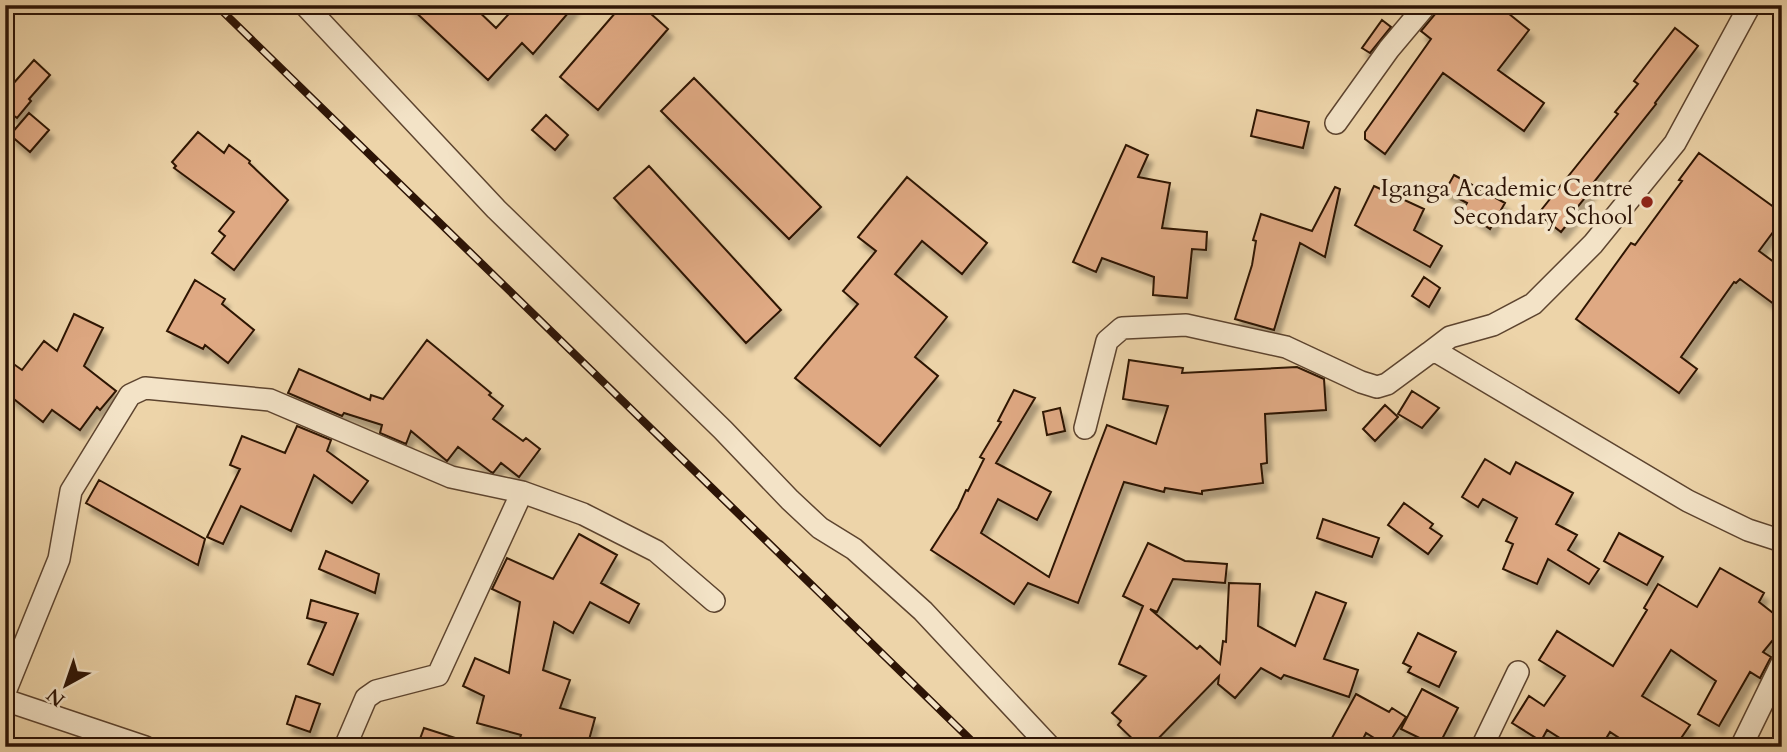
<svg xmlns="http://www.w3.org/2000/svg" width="1787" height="752" viewBox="0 0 1787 752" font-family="Cardo,serif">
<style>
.building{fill:#dfa983;stroke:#2d1406;stroke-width:2;filter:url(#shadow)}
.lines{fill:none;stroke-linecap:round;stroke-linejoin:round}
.minor-casing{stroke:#5d442f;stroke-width:24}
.minor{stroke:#f3e3c7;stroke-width:21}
.rail-casing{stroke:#2d1406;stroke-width:8}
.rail{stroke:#f3e3c7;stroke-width:5;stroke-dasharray:16;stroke-linecap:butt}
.poi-dot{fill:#8f2418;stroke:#f3e3c7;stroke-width:2.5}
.labels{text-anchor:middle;stroke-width:7;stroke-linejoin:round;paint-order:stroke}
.poi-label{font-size:24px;fill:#2d1406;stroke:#f3e3c7;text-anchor:end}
</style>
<defs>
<filter id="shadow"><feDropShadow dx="4.5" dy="8" stdDeviation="2" flood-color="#0004"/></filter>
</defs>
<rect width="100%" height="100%" fill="#edd4a9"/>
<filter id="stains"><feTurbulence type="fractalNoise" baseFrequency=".00286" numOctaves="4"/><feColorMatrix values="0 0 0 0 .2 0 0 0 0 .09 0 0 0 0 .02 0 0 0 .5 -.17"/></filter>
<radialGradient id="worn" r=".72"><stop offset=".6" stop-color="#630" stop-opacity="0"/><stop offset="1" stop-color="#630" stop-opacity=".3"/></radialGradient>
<path class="building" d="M408,5H472L496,28L517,5H575L533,54L522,43L488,80Z
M622,5H641L668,29L598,110L560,77Z
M1439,5H1498L1529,30L1498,70L1544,103L1524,131L1443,73L1385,154L1365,139V132L1431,39L1421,31L1436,13Z
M1382,20L1391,27L1370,53L1362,48Z
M1675,28L1698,46L1655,103L1656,104L1594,182L1596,184L1576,209L1578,211L1561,232L1538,214L1618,114L1615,112L1638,84L1634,81Z
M34,60L50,75L29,99L31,101L17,118L5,109V93Z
M694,78L821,207L789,239L661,111Z
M1257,110L1309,122L1303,148L1251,136Z
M29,113L49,130L30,152L10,135Z
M546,115L568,135L555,150L532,130Z
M198,132L224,153L229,145L250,161L249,163L288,200L234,270L212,253L225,236L219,231L234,212L174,168L176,166L172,162Z
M1126,145L1148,155L1138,177L1170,183L1162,228L1207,232L1206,250L1192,249L1187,298L1153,295L1154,277L1102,258L1096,272L1073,262Z
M1699,153L1782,213V220L1759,251L1782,268V310L1740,279L1736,283L1734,282L1681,357L1697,369L1679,393L1576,319L1631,243L1635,245L1682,181L1679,180Z
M649,166L781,310L746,343L614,198Z
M1454,175L1505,203L1490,229L1463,210L1467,203L1445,191Z
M907,177L987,243L962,274L922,241L895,274L947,317L915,357L938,376L880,446L795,378L858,304L843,291L876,251L858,237Z
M1374,186L1424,209L1414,230L1442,246L1430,267L1355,225Z
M1335,187L1340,189L1325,257L1300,243L1274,330L1235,319L1252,265L1256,241L1253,240L1261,214L1312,231Z
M1424,277L1440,288L1429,307L1412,296Z
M195,280L225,299L222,304L254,330L228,363L205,345L203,349L167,331Z
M74,314L103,328L84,366L116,391L100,410L97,407L80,430L52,410L43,422L5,392V358L22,370L44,341L57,351Z
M427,340L491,393L489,395L503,406L493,419L523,441L526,438L540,449L519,477L501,463L493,473L491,472L458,447L447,461L411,431L406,444L380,433L382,425L344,413L342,416L288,393L299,369L370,400L371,395L383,399Z
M1129,360L1183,368L1182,373L1297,367L1324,379L1326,410L1265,414L1267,463L1261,464L1263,483L1202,491V494L1165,488L1164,492L1124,482L1078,603L1028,583L1014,604L931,550L958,508L966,490L968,491L984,459L980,457L1001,422L998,421L1014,390L1035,398L996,463L1051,492L1037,520L998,499L981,533L1049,577L1107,425L1156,444L1168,406L1123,399Z
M1412,391L1439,408L1422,428L1398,414Z
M1385,405L1398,417L1375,441L1363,429Z
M1060,408L1065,431L1047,435L1043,412Z
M297,426L331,440L327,451L368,481L352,503L314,475L291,531L241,506L223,544L207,537L240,469L230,465L242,436L285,453Z
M1485,459L1510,474L1516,462L1573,493L1556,524L1577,535L1568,550L1599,569L1589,584L1548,559L1537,584L1503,569L1513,544L1506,541L1517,518L1483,499L1478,507L1462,497Z
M99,480L205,539L198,565L86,503Z
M1404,503L1433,524L1430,528L1442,536L1428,554L1388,525Z
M1323,519L1379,538L1372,557L1317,538Z
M1619,533L1663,557L1647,585L1604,561Z
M579,534L617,555L601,583L639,604L629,623L590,602L573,633L554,622L543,670L570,680L560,708L595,718L587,747H547L520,738L521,735L477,723L484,696L463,686L475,658L509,673L520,602L492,589L507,558L553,579Z
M1148,543L1185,561L1227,564L1225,583L1173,579L1157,612L1150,609L1197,649L1200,646L1220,664L1223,641L1226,642L1229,583L1260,584L1258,626L1295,646L1316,592L1346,603L1324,659L1358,670L1349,697L1284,675L1281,679L1261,668L1235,698L1218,684L1219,676L1150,747H1141L1118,725L1121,721L1112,713L1146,676L1119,664L1143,606L1123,596Z
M326,551L379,574L375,593L319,569Z
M1720,568L1764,593L1759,602L1782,620V629L1763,652L1771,657L1760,678L1750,672L1719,726L1698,714L1716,681L1671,650L1642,696L1690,725L1675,747H1633L1610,732L1601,747H1574L1547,730L1541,741L1512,723L1529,696L1544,706L1565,676L1539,660L1557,631L1613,666L1647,610L1644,608L1658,584L1697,607Z
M311,600L358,614L333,675L308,664L326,623L307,618Z
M1418,633L1456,652L1439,687L1408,672L1411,667L1403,663Z
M1422,689L1458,708L1438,747L1401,729Z
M1356,694L1389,712L1392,708L1406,717L1387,746L1366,733L1359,747H1327Z
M296,696L320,704L310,732L287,724Z
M424,728L471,743V747H417Z"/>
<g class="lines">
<g class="minor-casing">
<path id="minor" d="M305,5L496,209L723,430L790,500L820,528L854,549L923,611L1050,747
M1336,123L1389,49L1426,5
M1429,353L1450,337L1493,325L1533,304L1593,244L1675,143L1750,5
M1085,428L1107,341L1122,328L1186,325L1286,347L1361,382L1377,387L1387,384L1429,353L1437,352L1688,501L1748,530L1782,541
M5,692L59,559L71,491L130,395L145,388L270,400L451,477L522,492L583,514L656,551L714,601
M5,700L145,747
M345,747L366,698L376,691L438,675L522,492
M1482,747L1518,672
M1741,747L1782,663"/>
</g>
<use href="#minor" class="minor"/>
<g class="rail-casing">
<path id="rail" d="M216,5L978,747"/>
</g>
<use href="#rail" class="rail"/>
</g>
<circle class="poi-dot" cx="1647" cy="202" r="7"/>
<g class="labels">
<g class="poi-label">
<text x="1633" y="196">Iganga Academic Centre<tspan x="1633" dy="28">Secondary School</tspan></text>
</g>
</g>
<rect width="1787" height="752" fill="none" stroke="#edd4a9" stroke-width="28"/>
<rect x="7" y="7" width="1773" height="738" fill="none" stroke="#2d1406" stroke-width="3.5"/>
<rect x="14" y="14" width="1759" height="724" fill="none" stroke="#2d1406" stroke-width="2"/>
<g transform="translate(66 685) rotate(220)" stroke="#f3e3c7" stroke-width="5" paint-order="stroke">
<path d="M0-5L12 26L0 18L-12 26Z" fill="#2d1406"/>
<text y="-10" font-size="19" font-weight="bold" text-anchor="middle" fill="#2d1406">N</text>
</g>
<rect width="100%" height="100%" filter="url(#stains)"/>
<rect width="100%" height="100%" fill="url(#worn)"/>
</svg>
